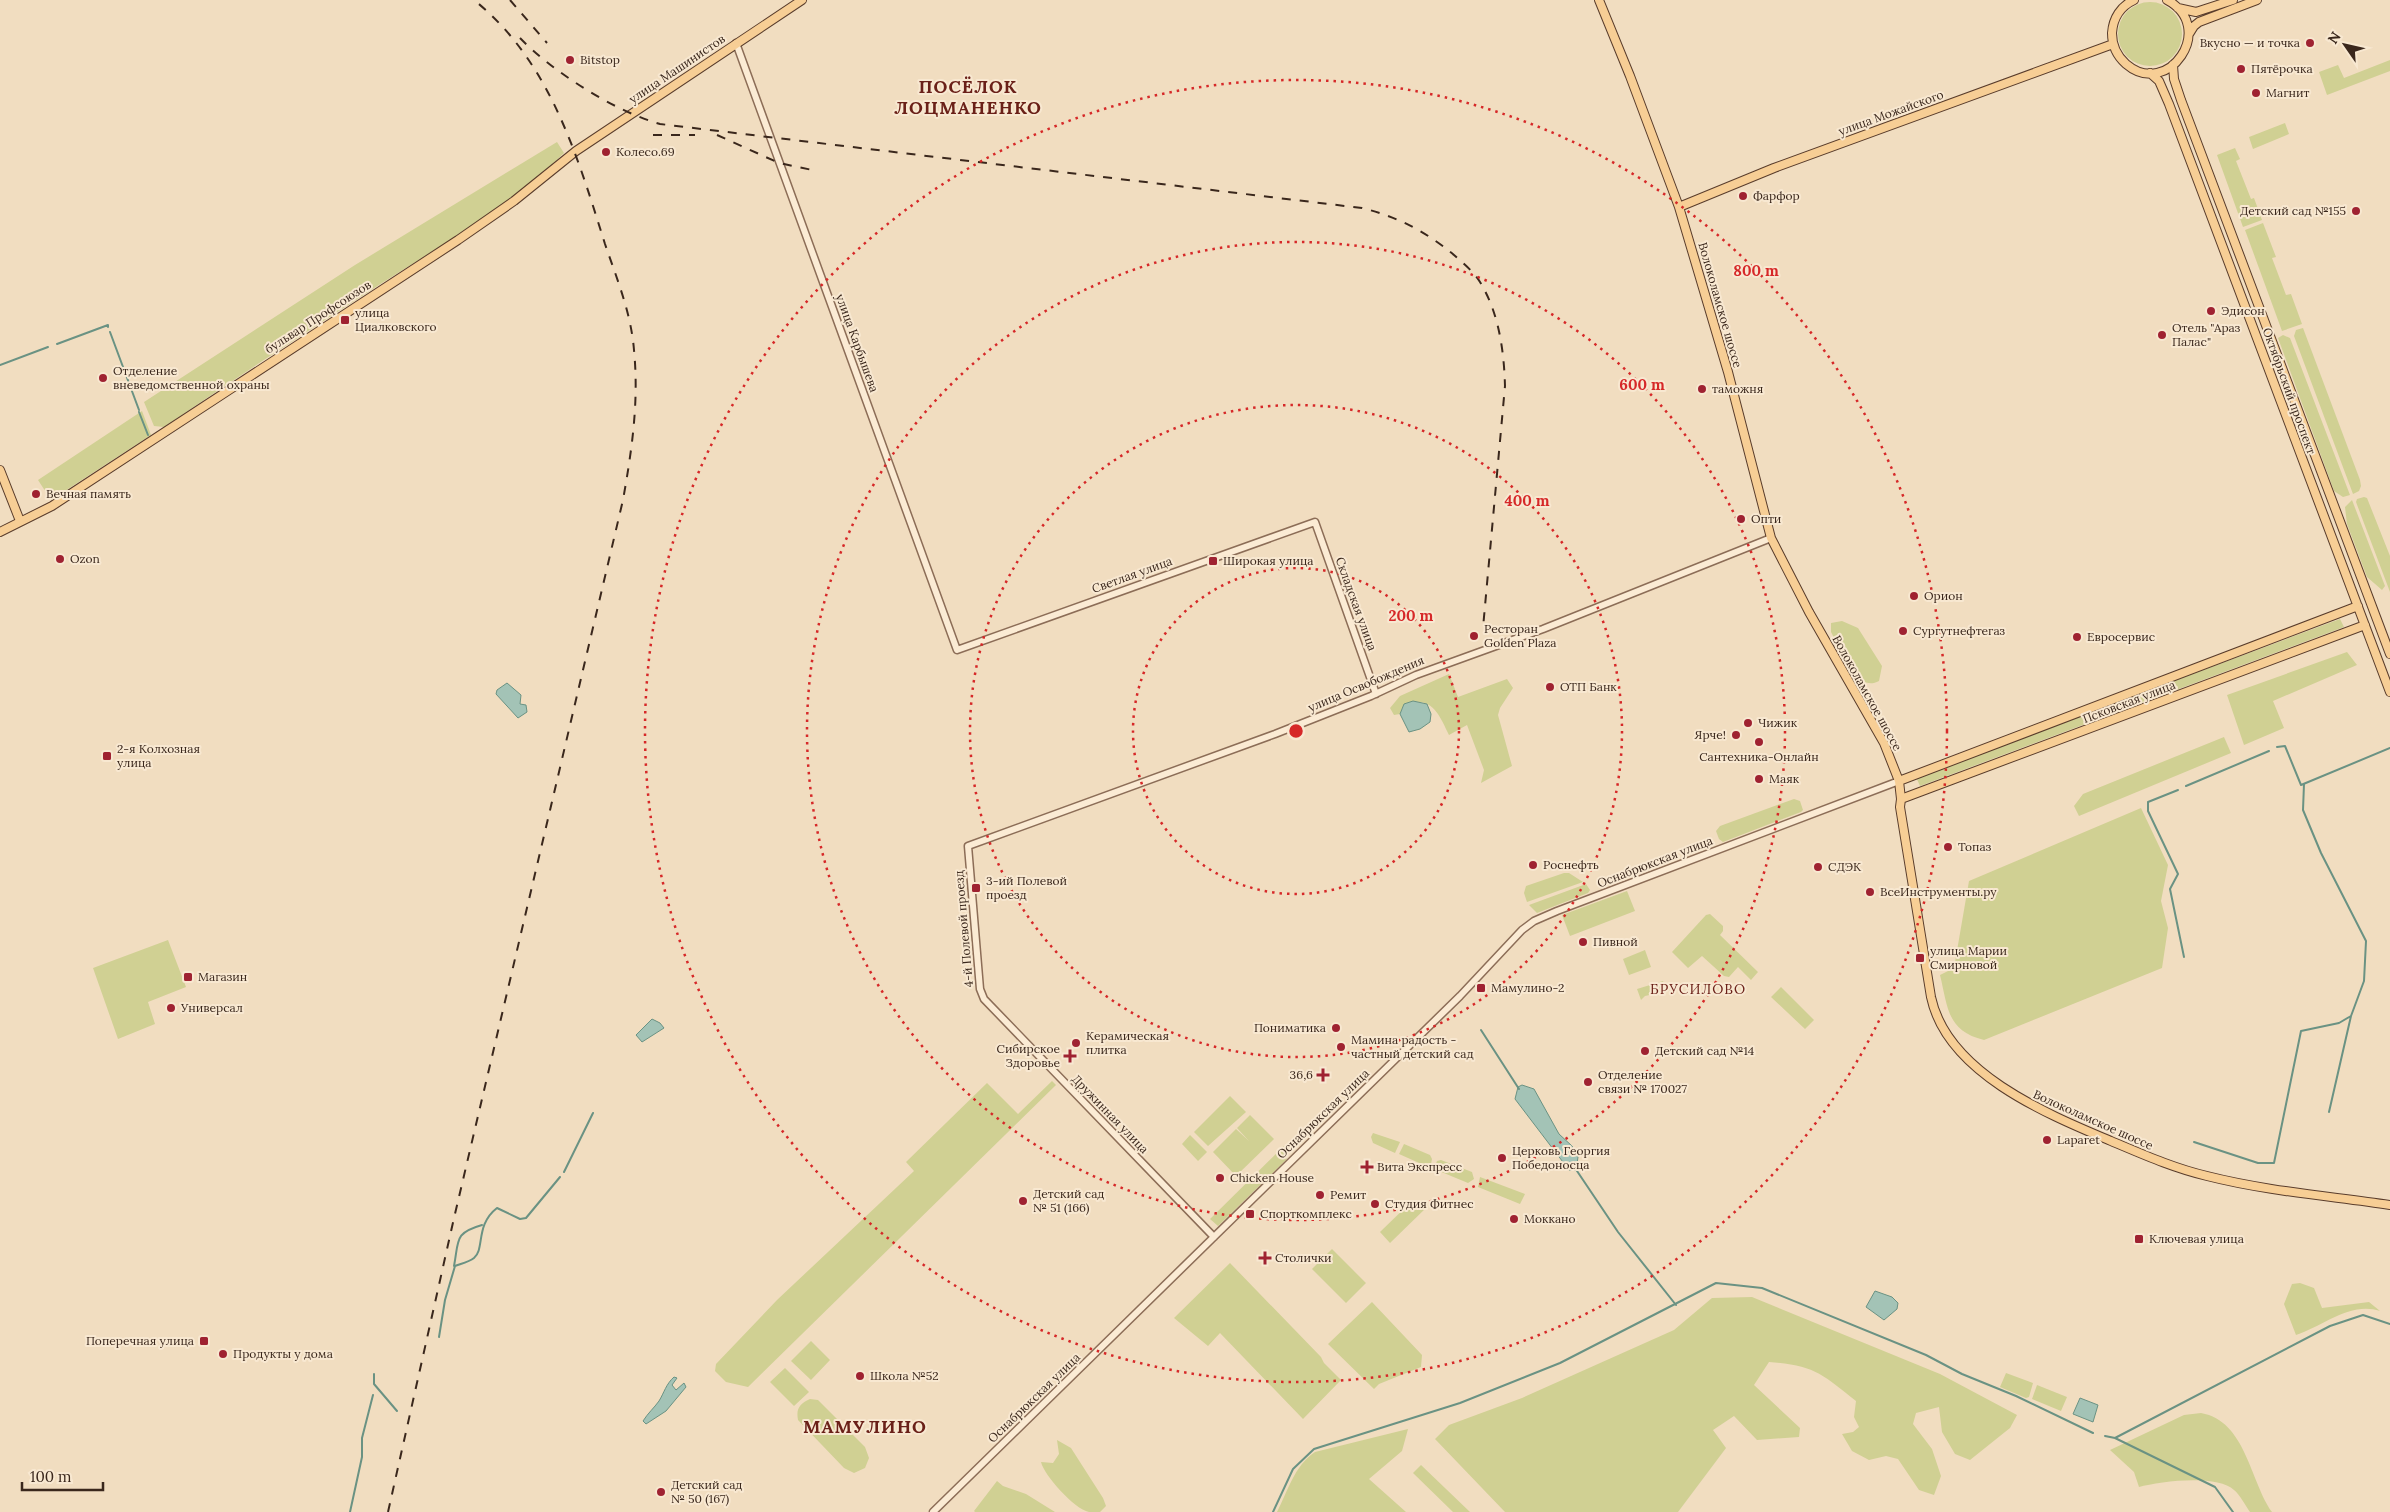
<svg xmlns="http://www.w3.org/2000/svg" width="2390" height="1512" viewBox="0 0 2390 1512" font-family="Lora,serif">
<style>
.green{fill:#d0d093}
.water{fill:#a3c3b6;stroke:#6a9283}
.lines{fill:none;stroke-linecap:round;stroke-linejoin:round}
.stream{stroke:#6a9283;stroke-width:2}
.minor-casing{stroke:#8c6d57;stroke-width:9}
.major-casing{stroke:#593c2b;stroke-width:10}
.minor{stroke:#fbebd4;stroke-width:6}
.major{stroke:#f7ce95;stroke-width:8}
.rail{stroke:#3a271c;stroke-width:2;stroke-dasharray:9 9;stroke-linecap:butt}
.ring{fill:none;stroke:#d62828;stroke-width:2.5;stroke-dasharray:2.5 5}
.poi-dot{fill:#9f2231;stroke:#f8e8d1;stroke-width:2}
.labels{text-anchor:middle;stroke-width:4;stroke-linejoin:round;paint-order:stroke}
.poi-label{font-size:12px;fill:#3a271c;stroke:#f8e8d1;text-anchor:start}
.street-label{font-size:12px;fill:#3a271c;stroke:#f8e8d1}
.neighbourhood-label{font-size:14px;letter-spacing:1px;fill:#6a2018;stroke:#f8e8d1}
.district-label{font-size:18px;font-weight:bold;letter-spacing:1px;fill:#6a2018;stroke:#f8e8d1}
.centre{fill:#d62828;stroke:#f8e8d1;stroke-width:2.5}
.ring-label{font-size:15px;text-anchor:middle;font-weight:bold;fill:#d62828;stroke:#f8e8d1;stroke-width:4;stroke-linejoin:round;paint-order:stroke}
</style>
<rect width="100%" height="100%" fill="#f1ddc0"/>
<path class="green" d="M2118 34a32 32 0 1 1 64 0a32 32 0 1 1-64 0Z
M2390,60V71L2327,95L2319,72L2338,65L2344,78Z
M2285,123L2289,134L2253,149L2249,137Z
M557,142L564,153C511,206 445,243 382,283C309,330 236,378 164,427L154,426L144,402L355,265Z
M2235,148L2240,159L2236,161L2251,199L2254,198L2262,220L2243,227L2217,155Z
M2263,223L2276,257L2272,258L2286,295L2291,294L2302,324L2282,331L2245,230Z
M2303,328L2360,480L2361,486L2359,491L2353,494L2294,336L2296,330Z
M2283,335L2290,338L2350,495L2343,497L2334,491L2278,338Z
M142,411L151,435L51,500L38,480Z
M2364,497L2367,498L2390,556V592L2356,502L2357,499Z
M2352,500L2385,586L2382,590L2367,577L2347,524L2345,507Z
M2340,619L2344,627L1920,786L1916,777Z
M1842,621L1858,628L1882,666L1879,681C1855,694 1840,648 1831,632V623Z
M2347,652L2357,665L2273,701L2284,728L2244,745L2227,695Z
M1449,674L1458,697L1507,679L1513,688L1500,708L1498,715L1512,766L1481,783L1484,770L1467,725L1449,735C1439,714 1432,695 1404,704L1400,714L1394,715L1390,708L1400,696Z
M2224,737L2231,753L2079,816L2074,806L2083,794Z
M1794,799L1800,801L1803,810L1801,812L1723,842L1719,839L1716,831L1720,826Z
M2141,808L2168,865L2161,901L2168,928L2162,968L1984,1040C1947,1031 1948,1008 1940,975L1954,968L1969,881Z
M1564,873H1569L1583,882L1527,902L1524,893L1526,886Z
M1586,884L1590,890L1588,893L1537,913L1529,905Z
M1627,891L1635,911L1570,936L1562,915Z
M1710,914L1723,926V931L1720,935L1758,972L1751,980L1738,967L1729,977L1724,976L1702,956L1688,968L1672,952L1706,915Z
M168,940L186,987L148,1002L155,1024L118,1039L93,968Z
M1645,950L1651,967L1629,975L1623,959Z
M1663,981L1666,989L1654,993L1652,989L1654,994L1645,996L1641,1000L1637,989Z
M1781,987L1814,1020L1805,1029L1771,997Z
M1052,1081L1056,1085L748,1387L726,1382L715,1371L716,1364L777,1300L914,1171L906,1162L987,1083L1018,1114Z
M1230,1096L1246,1112L1208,1146L1194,1132Z
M1250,1115L1274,1139L1236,1176L1213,1152L1236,1129L1249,1141L1237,1128Z
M1373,1133L1400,1142L1395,1153L1373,1143L1371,1137Z
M1190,1135L1207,1152L1198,1161L1182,1144Z
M1404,1144L1430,1155L1432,1159L1431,1164L1426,1166L1399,1154Z
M1284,1146L1288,1153L1286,1160L1218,1226L1210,1219Z
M1441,1160L1472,1172L1474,1179L1468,1183L1439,1171L1435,1166L1437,1161Z
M1480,1177L1525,1194L1520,1204L1478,1187Z
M1413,1200L1427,1207L1390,1243L1380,1232Z
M1332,1249L1366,1283L1346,1303L1312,1269Z
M1230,1263L1321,1357L1324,1363L1341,1380L1303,1419L1220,1333L1208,1346L1174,1318Z
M2300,1283L2314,1288L2322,1308L2369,1302L2380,1311C2351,1301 2323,1326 2296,1335L2284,1304L2292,1284Z
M1752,1297L1940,1374L2017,1415L2010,1428L1970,1460L1955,1454L1942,1432L1939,1407L1916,1413L1913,1424L1932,1449L1941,1476L1934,1495L1919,1490L1898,1459L1886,1456L1869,1460L1852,1451L1842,1434L1853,1432L1859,1427L1854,1417L1856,1401C1822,1374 1814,1365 1769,1362L1754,1385L1800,1428L1799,1437L1757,1440L1734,1416L1713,1430L1726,1448L1678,1512H1505L1435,1439L1449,1425L1522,1398L1674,1330L1712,1298Z
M1372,1302L1422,1355L1421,1367L1379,1384L1374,1389L1328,1344Z
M811,1341L830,1360L811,1380L791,1361Z
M785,1368L809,1392L794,1406L770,1382Z
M2006,1373L2033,1383L2029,1397L2026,1398L2000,1387Z
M2037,1385L2067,1397L2061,1411L2032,1399Z
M810,1399L818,1400L865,1447L869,1458L865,1468L854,1473L844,1468L798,1420C796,1409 799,1404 810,1399Z
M2201,1413C2246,1421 2250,1481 2272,1512H2250C2245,1505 2240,1495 2234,1490C2218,1474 2160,1481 2139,1487L2134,1472L2110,1450L2184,1415Z
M1408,1429L1402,1451L1369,1479L1406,1512H1277C1288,1491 1294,1466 1315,1452Z
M1057,1440L1071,1448L1103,1498L1106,1506L1100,1512C1097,1512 1092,1512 1089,1512C1074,1509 1044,1475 1041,1462L1053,1463L1059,1454Z
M1421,1465L1470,1512H1453L1413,1473Z
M997,1481L1003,1486L1026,1494L1055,1512H975L974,1511Z"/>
<path class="water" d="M507,683L521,695L520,704L526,705L527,712L518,718L496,694L497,690Z
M1413,701L1427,704L1431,714L1430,722L1420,729L1409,732L1400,714L1404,704Z
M652,1019L660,1023L664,1028L642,1042L636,1035Z
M1522,1085L1534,1089L1559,1134L1572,1146L1578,1157L1576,1170H1569L1515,1099L1518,1087Z
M1875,1291L1892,1297L1898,1303L1897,1309L1884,1320L1866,1307Z
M674,1377L677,1378L672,1385L676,1390L684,1383L686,1387L666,1411L646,1424L643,1421C648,1413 654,1408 659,1401C664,1393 666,1384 674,1377Z
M2080,1398L2098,1405L2093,1422L2073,1414Z"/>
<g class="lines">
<path class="stream" d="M110,332L139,410
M57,344L108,325V327
M0,365L48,347
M139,412L148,435
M2277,747L2285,746L2301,785L2390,748
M2304,784L2303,810L2321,853L2366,941L2364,981L2351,1016L2329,1112
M2186,786L2269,751
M2178,790L2148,802V811L2178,874L2170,889L2184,957
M1481,1030L1519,1089
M2194,1142L2258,1163H2274L2301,1031L2339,1023L2351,1016
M1575,1168L1618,1232L1676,1305
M564,1172L593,1113
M454,1266C459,1240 454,1233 482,1225
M439,1337L445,1300L455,1266C460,1264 469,1262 474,1258C485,1249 475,1225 497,1208L520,1219L526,1218L560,1177
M374,1374V1384L397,1411
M2105,1436L2115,1438L2215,1487L2233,1512
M2115,1438L2330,1326L2363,1315L2390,1324
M350,1512L362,1457V1438L373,1395
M1273,1512L1293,1469L1314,1449L1460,1403L1560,1363L1716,1283L1762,1288L1926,1355L1962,1374L2016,1396L2093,1433"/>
<g class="minor-casing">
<path id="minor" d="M736,43L957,650L1315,522L1376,694
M1214,1237L984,999L980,989L968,846L1275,734L1371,696L1416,675L1543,629L1771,538
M933,1512L1460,996L1522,930L1534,921L1557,911L1899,781"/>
</g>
<g class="major-casing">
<path id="major" d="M1599,0L1630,76L1679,207L1728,372L1771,538L1809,612L1884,743L1899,781L1901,799L1900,807L1931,997C1947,1073 2047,1114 2111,1141C2142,1154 2173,1168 2207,1176C2266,1191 2329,1196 2390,1205
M2134,0C2121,6 2113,18 2112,33C2112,45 2117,56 2126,64C2168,100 2218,27 2167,0
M2178,8L2196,12L2233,0
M2189,34L2194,26L2199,22L2257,0
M2173,65L2174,79L2181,100L2390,654
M2150,73L2159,81L2169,104L2390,692
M1679,207L1774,168L2113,44
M0,470L20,521
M0,532L52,506L458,240L514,201L576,151L802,0
M1899,781L2358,606
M1901,799L2365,625"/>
</g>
<use href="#minor" class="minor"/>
<use href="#major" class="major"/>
<path class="rail" d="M510,0L547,43
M520,38C553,72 614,111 660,124L1362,208C1398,217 1425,231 1454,255C1463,263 1474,272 1480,282C1499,313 1504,351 1505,386L1483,628
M653,135H695
M717,135L779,163L817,171
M388,1512L454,1218L623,500C632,449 639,402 634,350C631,313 617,279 605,244C577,155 550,61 474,0"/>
</g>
<g class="ring">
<circle cx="1296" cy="731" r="163"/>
<circle cx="1296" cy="731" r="326"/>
<circle cx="1296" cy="731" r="489"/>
<circle cx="1296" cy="731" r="651"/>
</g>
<g class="poi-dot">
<circle cx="2310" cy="43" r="5"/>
<circle cx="570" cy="60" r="5"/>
<circle cx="2241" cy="69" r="5"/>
<circle cx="2256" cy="93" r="5"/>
<circle cx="606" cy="152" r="5"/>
<circle cx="1743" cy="196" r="5"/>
<circle cx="2356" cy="211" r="5"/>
<circle cx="2211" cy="311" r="5"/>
<rect x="340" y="315" width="10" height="10" rx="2.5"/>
<circle cx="2162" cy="335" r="5"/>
<circle cx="103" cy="378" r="5"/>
<circle cx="1702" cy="389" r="5"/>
<circle cx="36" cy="494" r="5"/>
<circle cx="1741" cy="519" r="5"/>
<circle cx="60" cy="559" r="5"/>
<rect x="1208" y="556" width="10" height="10" rx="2.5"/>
<circle cx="1914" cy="596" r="5"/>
<circle cx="1903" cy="631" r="5"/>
<circle cx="1474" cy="636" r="5"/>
<circle cx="2077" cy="637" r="5"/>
<circle cx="1550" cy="687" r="5"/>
<circle cx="1748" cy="723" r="5"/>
<circle cx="1736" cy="735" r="5"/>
<circle cx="1759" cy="742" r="5"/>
<rect x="102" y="751" width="10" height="10" rx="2.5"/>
<circle cx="1759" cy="779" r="5"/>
<circle cx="1948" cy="847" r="5"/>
<circle cx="1533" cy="865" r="5"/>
<circle cx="1818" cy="867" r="5"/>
<rect x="971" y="883" width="10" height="10" rx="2.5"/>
<circle cx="1870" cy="892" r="5"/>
<circle cx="1583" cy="942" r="5"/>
<rect x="1915" y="953" width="10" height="10" rx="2.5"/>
<rect x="183" y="972" width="10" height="10" rx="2.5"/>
<rect x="1476" y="983" width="10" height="10" rx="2.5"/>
<circle cx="171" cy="1008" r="5"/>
<circle cx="1336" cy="1028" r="5"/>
<circle cx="1076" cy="1043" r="5"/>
<circle cx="1341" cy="1047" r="5"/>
<circle cx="1645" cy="1051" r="5"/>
<path d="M1067.5 1048.5h5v5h5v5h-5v5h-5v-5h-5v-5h5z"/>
<path d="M1320.5 1067.5h5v5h5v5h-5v5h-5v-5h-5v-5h5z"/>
<circle cx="1588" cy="1082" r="5"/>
<circle cx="2047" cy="1140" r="5"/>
<circle cx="1502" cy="1158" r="5"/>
<path d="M1364.5 1159.5h5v5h5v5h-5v5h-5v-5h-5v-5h5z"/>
<circle cx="1220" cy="1178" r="5"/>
<circle cx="1320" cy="1195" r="5"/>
<circle cx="1023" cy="1201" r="5"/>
<circle cx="1375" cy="1204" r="5"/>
<rect x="1245" y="1209" width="10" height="10" rx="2.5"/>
<circle cx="1514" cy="1219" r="5"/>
<rect x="2134" y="1234" width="10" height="10" rx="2.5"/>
<path d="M1262.5 1250.5h5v5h5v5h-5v5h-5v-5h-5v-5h5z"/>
<rect x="199" y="1336" width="10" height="10" rx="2.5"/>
<circle cx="223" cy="1354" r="5"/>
<circle cx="860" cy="1376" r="5"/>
<circle cx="661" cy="1492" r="5"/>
</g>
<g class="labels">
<g class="poi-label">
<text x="2300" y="47" text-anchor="end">Вкусно — и точка</text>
<text x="580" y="64">Bitstop</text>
<text x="2251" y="73">Пятёрочка</text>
<text x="2266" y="97">Магнит</text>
<text x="616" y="156">Колесо.69</text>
<text x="1753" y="200">Фарфор</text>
<text x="2346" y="215" text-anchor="end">Детский сад №155</text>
<text x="2221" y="315">Эдисон</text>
<text x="355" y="317">улица<tspan x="355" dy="14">Циалковского</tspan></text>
<text x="2172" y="332">Отель "Араз<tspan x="2172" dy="14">Палас"</tspan></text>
<text x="113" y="375">Отделение<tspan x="113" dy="14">вневедомственной охраны</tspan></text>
<text x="1712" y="393">таможня</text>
<text x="46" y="498">Вечная память</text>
<text x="1751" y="523">Опти</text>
<text x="70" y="563">Ozon</text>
<text x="1223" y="565">Широкая улица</text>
<text x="1924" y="600">Орион</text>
<text x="1484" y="633">Ресторан<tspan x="1484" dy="14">Golden Plaza</tspan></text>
<text x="1913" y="635">Сургутнефтегаз</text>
<text x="2087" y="641">Евросервис</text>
<text x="1560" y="691">ОТП Банк</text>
<text x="1758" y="727">Чижик</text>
<text x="1726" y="739" text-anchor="end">Ярче!</text>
<text x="117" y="753">2-я Колхозная<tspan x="117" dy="14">улица</tspan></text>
<text x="1759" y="761" text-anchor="middle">Сантехника-Онлайн</text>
<text x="1769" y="783">Маяк</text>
<text x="1958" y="851">Топаз</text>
<text x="1543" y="869">Роснефть</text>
<text x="1828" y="871">СДЭК</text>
<text x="986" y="885">3-ий Полевой<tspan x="986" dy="14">проезд</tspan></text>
<text x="1880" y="896">ВсеИнструменты.ру</text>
<text x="1593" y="946">Пивной</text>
<text x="1930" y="955">улица Марии<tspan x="1930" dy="14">Смирновой</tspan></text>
<text x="198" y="981">Магазин</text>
<text x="1491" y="992">Мамулино-2</text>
<text x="181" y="1012">Универсал</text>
<text x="1326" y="1032" text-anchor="end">Пониматика</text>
<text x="1086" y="1040">Керамическая<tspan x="1086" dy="14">плитка</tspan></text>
<text x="1351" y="1044">Мамина радость -<tspan x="1351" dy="14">частный детский сад</tspan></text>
<text x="1060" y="1053" text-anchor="end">Сибирское<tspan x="1060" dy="14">Здоровье</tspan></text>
<text x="1655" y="1055">Детский сад №14</text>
<text x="1313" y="1079" text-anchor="end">36,6</text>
<text x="1598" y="1079">Отделение<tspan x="1598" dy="14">связи № 170027</tspan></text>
<text x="2057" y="1144">Laparet</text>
<text x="1512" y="1155">Церковь Георгия<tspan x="1512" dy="14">Победоносца</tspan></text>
<text x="1377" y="1171">Вита Экспресс</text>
<text x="1230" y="1182">Chicken House</text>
<text x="1033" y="1198">Детский сад<tspan x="1033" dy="14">№ 51 (166)</tspan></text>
<text x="1330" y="1199">Ремит</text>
<text x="1385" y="1208">Студия Фитнес</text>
<text x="1260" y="1218">Спорткомплекс</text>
<text x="1524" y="1223">Моккано</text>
<text x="2149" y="1243">Ключевая улица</text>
<text x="1275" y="1262">Столички</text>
<text x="194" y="1345" text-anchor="end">Поперечная улица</text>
<text x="233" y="1358">Продукты у дома</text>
<text x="870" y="1380">Школа №52</text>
<text x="671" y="1489">Детский сад<tspan x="671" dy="14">№ 50 (167)</tspan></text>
</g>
<g class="street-label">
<text transform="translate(677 69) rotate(-34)" y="4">улица Машинистов</text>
<text transform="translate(1891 113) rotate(-20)" y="4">улица Можайского</text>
<text transform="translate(1720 305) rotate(74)" y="4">Волоколамское шоссе</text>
<text transform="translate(318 317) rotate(-33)" y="4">бульвар Профсоюзов</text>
<text transform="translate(857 343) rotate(70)" y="4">улица Карбышева</text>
<text transform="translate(2289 391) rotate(70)" y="4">Октябрьский проспект</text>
<text transform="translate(1132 575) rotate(-20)" y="4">Светлая улица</text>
<text transform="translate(1356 604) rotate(70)" y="4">Складская улица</text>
<text transform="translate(1366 684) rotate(-23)" y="4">улица Освобождения</text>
<text transform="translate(1867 693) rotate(61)" y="4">Волоколамское шоссе</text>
<text transform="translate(2129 702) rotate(-21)" y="4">Псковская улица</text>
<text transform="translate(1655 862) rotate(-21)" y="4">Оснабрюкская улица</text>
<text transform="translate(964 929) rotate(-95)" y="4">4-й Полевой проезд</text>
<text transform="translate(1110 1114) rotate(46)" y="4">Дружинная улица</text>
<text transform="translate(1323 1114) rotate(-44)" y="4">Оснабрюкская улица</text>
<text transform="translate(2093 1120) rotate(24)" y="4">Волоколамское шоссе</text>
<text transform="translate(1034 1398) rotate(-44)" y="4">Оснабрюкская улица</text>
</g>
<g class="neighbourhood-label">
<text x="1698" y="994">БРУСИЛОВО</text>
</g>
<g class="district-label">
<text x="968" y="93">ПОСЁЛОК<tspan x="968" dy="21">ЛОЦМАНЕНКО</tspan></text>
<text x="865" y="1433">МАМУЛИНО</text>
</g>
</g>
<circle cx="1296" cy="731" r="8" class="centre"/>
<g class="ring-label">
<text x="1756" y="276">800 m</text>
<text x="1642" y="390">600 m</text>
<text x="1527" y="506">400 m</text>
<text x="1411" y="621">200 m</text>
</g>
<g transform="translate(2345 45) rotate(304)" stroke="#f8e8d1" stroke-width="4" paint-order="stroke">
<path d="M0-4L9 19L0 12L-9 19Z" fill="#3a271c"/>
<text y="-8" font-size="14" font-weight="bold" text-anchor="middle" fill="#3a271c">N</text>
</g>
<path d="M22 1482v8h81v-8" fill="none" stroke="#3a271c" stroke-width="2.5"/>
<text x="30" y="1482" font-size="15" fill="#3a271c" stroke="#f8e8d1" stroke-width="4" paint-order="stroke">100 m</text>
</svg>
